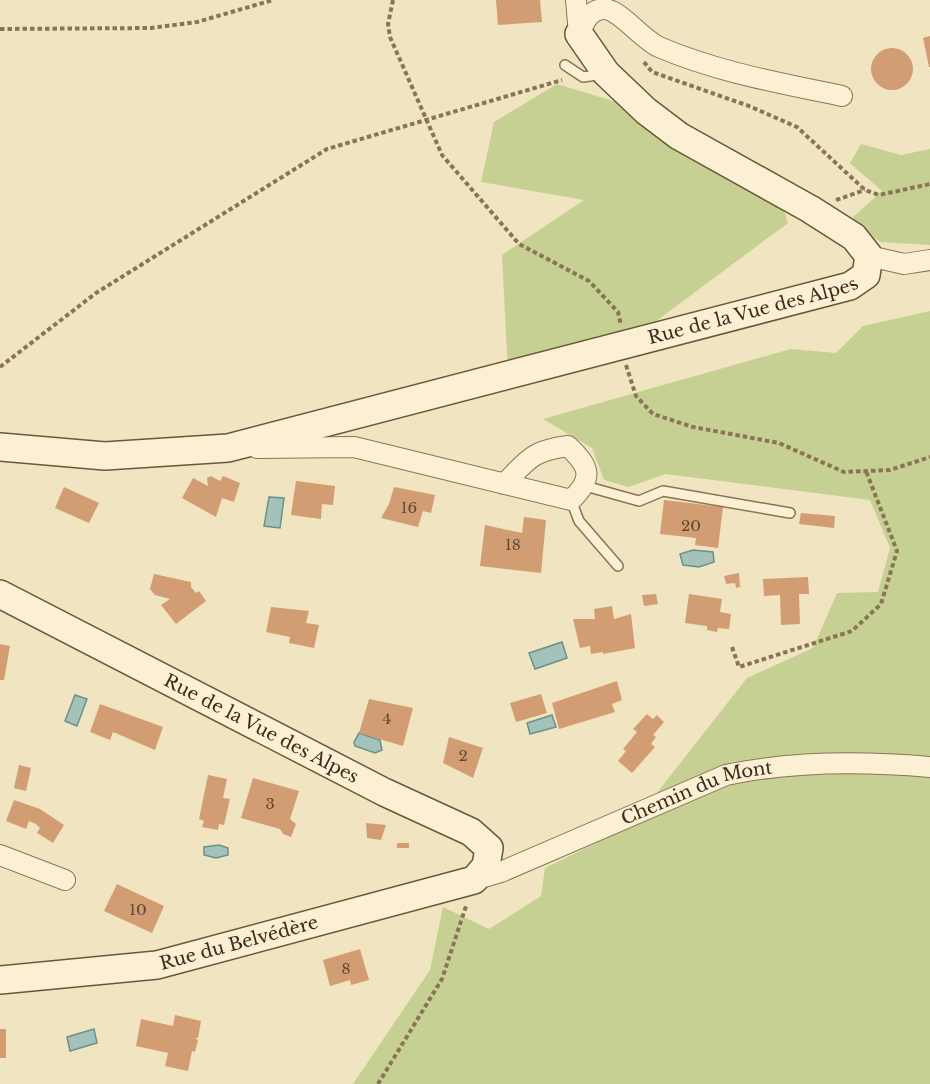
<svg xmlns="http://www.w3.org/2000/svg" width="930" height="1084" viewBox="0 0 930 1084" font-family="'Libre Baskerville',serif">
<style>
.green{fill:#c7d093}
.water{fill:#a3c3ba;stroke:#699189;stroke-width:1.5}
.building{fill:#d29d73}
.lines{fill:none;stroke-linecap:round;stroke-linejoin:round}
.lane-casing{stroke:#8b7456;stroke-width:12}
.street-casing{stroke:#8b7456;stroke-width:22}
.secondary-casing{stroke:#6d553a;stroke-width:30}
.path{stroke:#8b7456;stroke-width:4;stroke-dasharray:4.5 3;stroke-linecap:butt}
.lane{stroke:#fbf0d4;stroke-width:9}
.street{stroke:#fbf0d4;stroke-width:20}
.secondary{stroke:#fbf0d4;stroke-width:27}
.labels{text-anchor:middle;stroke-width:4.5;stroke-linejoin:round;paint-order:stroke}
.number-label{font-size:15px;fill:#604832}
.street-label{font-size:18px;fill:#3a2b1c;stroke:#f8edd0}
</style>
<rect width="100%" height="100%" fill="#f1e4c0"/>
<path class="green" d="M557,84L646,111L777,191L788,223L624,345L508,374L502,255L584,200L481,182L494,122Z
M861,144L901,155L930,149V245L880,242L851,219L882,191L850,163Z
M930,311V1084H353L430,970L443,907L489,929L541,896L545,868L631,826L747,678L813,648L837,593L878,592L890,548L870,500L665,474L629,487L604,480L592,448L543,419L791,349L836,353L863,326Z"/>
<path class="water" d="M269,497L284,498L280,528L264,526Z
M693,550L713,552L714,562L699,567L683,565L680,554Z
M562,642L567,658L535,669L529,653Z
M75,695L87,699L77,726L65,721Z
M552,715L556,727L530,734L527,723Z
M359,733L380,740L382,750L375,753L355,746L354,742Z
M219,845L228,848V855L216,858L204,855V847Z
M94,1029L97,1043L70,1051L67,1037Z"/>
<path class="building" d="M496,0H540L542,22L498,25Z
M930,36V67H929L923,38Z
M871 69a21 21 0 1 1 42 0a21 21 0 1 1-42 0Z
M223,476L240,483L234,502L222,498L216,517L182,498L193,478L208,486L207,478L211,476L220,481Z
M296,481L335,486L333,505L322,504L321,519L291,515Z
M64,487L99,503L89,523L55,508Z
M394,487L435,495L431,513L423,511L418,527L381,518L389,504Z
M664,500L723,507L718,548L695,545L696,538L660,534Z
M801,513L835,516L834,528L799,524Z
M524,517L546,520L541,573L480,566L485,525L522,533Z
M739,573L740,587L736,588L735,583L726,584L724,576Z
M154,574L191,582V587L196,593L199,591L206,601L176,624L161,605L170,599L155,595L150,589Z
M808,577L809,594H799L800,624L781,625L780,595L764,596L763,579Z
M656,594L658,604L644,606L642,595Z
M689,594L722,599L720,612L731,614L729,629L718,628L717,632L707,630V626L685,623Z
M612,606L614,619L631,614L635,648L603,654V652L591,654L590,646L580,648L573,619H595L594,609Z
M271,607L309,611L306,623L319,625L314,648L289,643L290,637L266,632Z
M0,644L10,646L4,680H0Z
M617,681L622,700L612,704L615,712L559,729L552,703Z
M541,694L547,713L516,722L510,703Z
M369,699L413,708L403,746L359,733Z
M100,704L163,727L155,750L113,732L110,740L90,732Z
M647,714L653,719L657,715L664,722L653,735L656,737L651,744L655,747L632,773L618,761L626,751L623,749L637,732L633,729Z
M449,737L483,748L473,778L443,763Z
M19,765L31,768L26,791L14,788Z
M208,775L227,779L223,798L230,799L224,825L219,824L218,830L202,827L204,821L199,819Z
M253,778L299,791L290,819L296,824L291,837L283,834L280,829L241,818Z
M14,800L40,809L64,825L53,843L37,833L40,828L36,824L29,821L26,829L6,821Z
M366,823L386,825L381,840L367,838Z
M397,843H409V848H397Z
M117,884L164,906L152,933L104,911Z
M360,949L369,980L351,985L350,980L330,986L323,960Z
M175,1015L201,1021L198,1038H195L198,1040L195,1052L192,1051L188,1071L165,1066L168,1053L136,1046L141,1019L173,1026Z
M0,1029H6V1058H0Z"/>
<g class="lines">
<g class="lane-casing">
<path id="lane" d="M565,65L583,77L604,74
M585,486L639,501L663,491L790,513
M571,500L579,521L618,566"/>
</g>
<g class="street-casing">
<g id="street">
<path d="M576,0L579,34"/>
<path d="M579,34C584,23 589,10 603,9C619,8 641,39 659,47C717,72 780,83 842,96"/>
<path d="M869,256L904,264L930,260"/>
<path d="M257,448L354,447L571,500C594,478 590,467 568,446C531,451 529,459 504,484"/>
<path d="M0,855L65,880"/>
<path id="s1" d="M474,880L501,872L726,775C792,761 863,761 930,767"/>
</g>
</g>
<g class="secondary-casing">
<g id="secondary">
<path id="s2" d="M0,447L105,456L228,448L850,286L866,275L869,256L854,237L810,209L679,136L646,111L606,73L579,34"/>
<path id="s3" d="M0,594L384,792L471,832L489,848L486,866L474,880L157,965L0,980"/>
</g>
</g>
<path class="path" d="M393,0L388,24L390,37L442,155L519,244L589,281L618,312L621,325
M0,29L151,28L197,22L273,0
M644,62L652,72L749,106L797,127L865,190L879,195L930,184
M836,200L865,190
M626,365L636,396L653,414L693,427L779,443L844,472L890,470L930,457
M0,367L96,293L327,149L562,80
M732,647L739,667L852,631L881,604L897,551L866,471
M378,1084L442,979L466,906"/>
<use href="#lane" class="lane"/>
<use href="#street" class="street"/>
<use href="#secondary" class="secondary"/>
</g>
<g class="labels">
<g class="number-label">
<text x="409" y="513">16</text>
<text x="691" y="531">20</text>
<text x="513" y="550">18</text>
<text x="387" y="724">4</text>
<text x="463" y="761">2</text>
<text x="270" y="809">3</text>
<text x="138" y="915">10</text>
<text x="346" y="974">8</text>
</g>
<g class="street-label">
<text dy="6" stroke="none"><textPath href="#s2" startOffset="771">Rue de la Vue des Alpes</textPath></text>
<text dy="6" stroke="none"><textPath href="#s3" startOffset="294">Rue de la Vue des Alpes</textPath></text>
<text dy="6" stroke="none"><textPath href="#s1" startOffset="240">Chemin du Mont</textPath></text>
<text transform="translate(239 943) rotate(-15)" y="6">Rue du Belvédère</text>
</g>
</g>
</svg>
